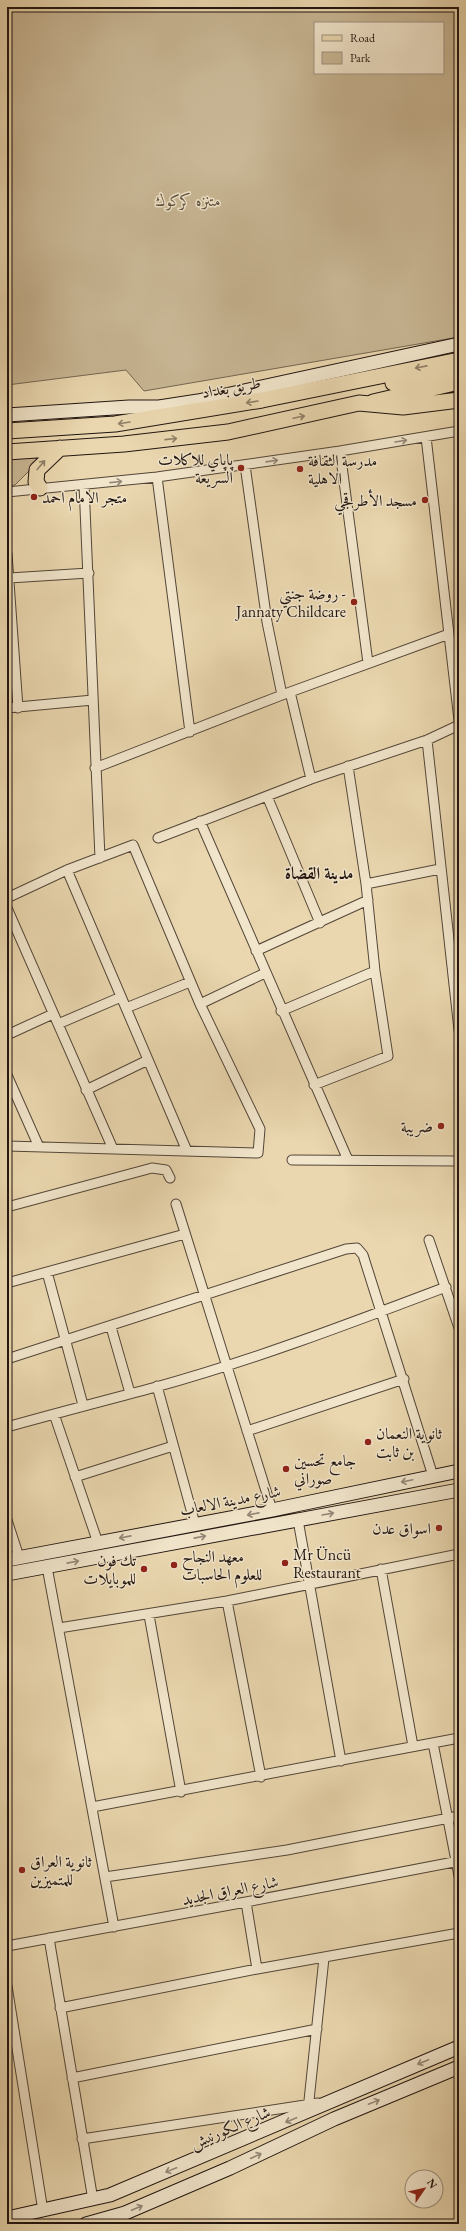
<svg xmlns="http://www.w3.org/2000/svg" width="466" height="2231" viewBox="0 0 466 2231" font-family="'EB Garamond',Amiri,serif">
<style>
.green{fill:#c8b694;stroke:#746652;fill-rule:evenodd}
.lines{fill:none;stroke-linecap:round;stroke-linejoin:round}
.minor-casing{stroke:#534638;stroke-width:11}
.secondary-casing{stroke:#211510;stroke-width:15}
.primary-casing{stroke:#211510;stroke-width:17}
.minor{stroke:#f1e5cb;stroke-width:9}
.secondary{stroke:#f1e5cb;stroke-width:13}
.primary{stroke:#ead7af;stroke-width:15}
.oneway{stroke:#908067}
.oneway2{stroke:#938777}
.poi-dot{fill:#8f2418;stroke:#f1e5cb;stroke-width:1.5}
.labels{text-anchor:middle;stroke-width:3;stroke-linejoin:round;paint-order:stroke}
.park-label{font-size:16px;font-style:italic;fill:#5b4d3e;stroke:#f1e5cb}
.street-label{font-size:16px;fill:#211510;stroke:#f1e5cb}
.poi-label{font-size:16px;fill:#211510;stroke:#f1e5cb;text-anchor:start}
.neighbourhood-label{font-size:17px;font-weight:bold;fill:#211510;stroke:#f1e5cb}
</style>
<rect width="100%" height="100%" fill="#ead7af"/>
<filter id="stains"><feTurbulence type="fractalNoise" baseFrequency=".005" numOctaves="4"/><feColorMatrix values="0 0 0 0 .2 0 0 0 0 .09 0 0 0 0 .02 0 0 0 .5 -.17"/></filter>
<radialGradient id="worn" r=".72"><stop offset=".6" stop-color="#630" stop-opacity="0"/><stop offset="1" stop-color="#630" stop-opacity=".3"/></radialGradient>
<path class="green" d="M7,7H459V337L144,391L126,370L7,385ZM315,23H443V73H315Z
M46,454L15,485L7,486V457Z"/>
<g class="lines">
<g class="minor-casing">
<path id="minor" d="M426,437L459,720
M340,451L368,663
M245,465L267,622L282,695
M157,477L190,732
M84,485L100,858
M7,492L157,477L340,451L459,431
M7,554L18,708
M9,578L89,573
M290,692L311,779
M7,708L93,700
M427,740L459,1030
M95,768L282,695L449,634
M267,796L320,923
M200,821L348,1160
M158,838L311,779L427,740L459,725
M67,870L187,1151
M366,884L440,869
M7,898L67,870L133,845L200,1004L260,1129L258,1153L7,1146
M7,908L113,1149
M256,951L368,900
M200,1004L265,973
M126,1008L190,982
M281,1011L375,971
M58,1024L121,997
M7,1035L53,1014
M7,1075L39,1147
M314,1085L388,1056L375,971L366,884L348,766
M86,1090L148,1060
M292,1160L459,1161
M176,1204L272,1510
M7,1207L152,1168L166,1170L170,1178
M429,1240L459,1328
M47,1272L83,1405
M7,1283L185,1234
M111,1327L130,1393
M7,1359L346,1249L357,1248L363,1255L433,1476
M157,1386L195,1524
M54,1414L98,1543
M7,1427C57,1413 107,1400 156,1387C254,1360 351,1323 446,1287
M247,1431L404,1379
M75,1477L173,1446
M7,1520L19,1557
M298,1520L341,1761
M47,1567L114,1927
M381,1569L413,1746
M227,1601L261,1777
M149,1615L181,1792
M59,1628L227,1601L459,1554
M433,1743L459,1876
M92,1807L459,1738
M105,1877L287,1850L459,1816
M246,1902L257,1969
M49,1938L93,2200
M7,1946L246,1902L459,1861
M7,1986L43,2211
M60,2008L257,1969L459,1933
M72,2078L317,2029
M308,2110L324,1958
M82,2139L318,2103"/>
</g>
<g class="secondary-casing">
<path id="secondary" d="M7,415L129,407H159L198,401L459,344
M7,1560L272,1510L459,1471
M7,1574L459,1490
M7,2218L110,2195L459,2047
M86,2224L125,2213L230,2168L334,2119L459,2067"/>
</g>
<g class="primary-casing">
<path id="primary" d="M393,383L459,372
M373,402L459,382
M7,431L115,424L262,400L459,360
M7,452L124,444L228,432L359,403L403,407L459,400
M40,488L36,482L37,470L60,448"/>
</g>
<use href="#minor" class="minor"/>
<use href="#secondary" class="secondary"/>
<use href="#primary" class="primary"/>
</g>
<defs><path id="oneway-shaft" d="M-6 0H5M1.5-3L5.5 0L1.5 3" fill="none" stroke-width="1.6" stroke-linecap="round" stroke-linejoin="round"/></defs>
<g class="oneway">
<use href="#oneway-shaft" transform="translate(421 367) rotate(169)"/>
<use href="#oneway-shaft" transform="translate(252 402) rotate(171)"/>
<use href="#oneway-shaft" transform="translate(299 417) rotate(-12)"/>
<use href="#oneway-shaft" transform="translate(124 423) rotate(171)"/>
<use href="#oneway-shaft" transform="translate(171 439) rotate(-6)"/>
<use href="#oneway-shaft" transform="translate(41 465) rotate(-50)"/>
</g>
<g class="oneway2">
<use href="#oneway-shaft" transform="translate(401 441) rotate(-9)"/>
<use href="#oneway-shaft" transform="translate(272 461) rotate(-8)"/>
<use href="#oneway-shaft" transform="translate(116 482) rotate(-6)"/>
<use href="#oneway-shaft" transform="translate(407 1481) rotate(168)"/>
<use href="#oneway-shaft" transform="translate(253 1514) rotate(169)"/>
<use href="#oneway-shaft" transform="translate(328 1514) rotate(-10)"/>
<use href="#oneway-shaft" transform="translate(125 1537) rotate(169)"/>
<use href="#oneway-shaft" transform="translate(200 1537) rotate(-11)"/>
<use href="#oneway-shaft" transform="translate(73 1562) rotate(-11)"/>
<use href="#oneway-shaft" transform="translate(423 2062) rotate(157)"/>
<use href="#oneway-shaft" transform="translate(374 2102) rotate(-22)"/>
<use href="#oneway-shaft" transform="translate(291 2120) rotate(157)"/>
<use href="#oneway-shaft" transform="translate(256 2156) rotate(-25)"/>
<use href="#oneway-shaft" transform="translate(171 2170) rotate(158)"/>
<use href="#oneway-shaft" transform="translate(137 2208) rotate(-23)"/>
</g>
<g class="poi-dot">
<circle cx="241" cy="468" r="4"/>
<circle cx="300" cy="469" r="4"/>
<circle cx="34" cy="497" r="4"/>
<circle cx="425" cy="500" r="4"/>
<circle cx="354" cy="602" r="4"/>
<circle cx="441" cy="1126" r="4"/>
<circle cx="368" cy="1442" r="4"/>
<circle cx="286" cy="1469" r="4"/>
<circle cx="439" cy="1528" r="4"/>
<circle cx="285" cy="1563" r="4"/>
<circle cx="174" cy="1565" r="4"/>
<circle cx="144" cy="1569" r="4"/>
<circle cx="22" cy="1870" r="4"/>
</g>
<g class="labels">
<g class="park-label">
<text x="188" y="206">متنزه كركوك</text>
</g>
<g class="street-label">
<text transform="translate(231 387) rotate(-10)" y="6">طريق بغداد</text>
<text transform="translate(230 1500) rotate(-11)" y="6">شارع مدينة الالعاب</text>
<text transform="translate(230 1890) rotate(-11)" y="6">شارع العراق الجديد</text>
<text transform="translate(230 2127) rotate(-23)" y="6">شارع الكورنيش</text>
</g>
<g class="poi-label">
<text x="233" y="465" text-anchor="end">پاپاي للاكلات<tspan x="233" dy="18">السريعة</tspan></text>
<text x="308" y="466">مدرسة الثقافة<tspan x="308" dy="18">الاهلية</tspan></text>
<text x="42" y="503">متجر الامام احمد</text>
<text x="417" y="506" text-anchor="end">مسجد الأطرقجي</text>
<text x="346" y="599" text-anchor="end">روضة جنتي -<tspan x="346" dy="18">Jannaty Childcare</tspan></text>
<text x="433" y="1132" text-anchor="end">ضريبة</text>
<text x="376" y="1439">ثانوية النعمان<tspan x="376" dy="18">بن ثابت</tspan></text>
<text x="294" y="1466">جامع تحسين<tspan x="294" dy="18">صوراني</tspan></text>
<text x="431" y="1534" text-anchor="end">اسواق عدن</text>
<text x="293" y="1560">Mr Üncü<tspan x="293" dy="18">Restaurant</tspan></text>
<text x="182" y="1562">معهد النجاح<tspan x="182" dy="18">للعلوم الحاسبات</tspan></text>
<text x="136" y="1566" text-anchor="end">تك فون<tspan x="136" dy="18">للموبايلات</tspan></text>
<text x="30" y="1867">ثانوية العراق<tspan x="30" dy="18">للمتميزين</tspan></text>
</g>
<g class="neighbourhood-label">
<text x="319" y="879">مدينة القضاة</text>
</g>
</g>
<rect width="466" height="2231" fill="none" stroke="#ead7af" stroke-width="24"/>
<rect x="8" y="8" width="450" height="2215" fill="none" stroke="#211510" stroke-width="2"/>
<rect x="12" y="12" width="442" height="2207" fill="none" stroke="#211510"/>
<rect x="314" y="22" width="130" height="52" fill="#f1e5cb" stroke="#9e9280"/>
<rect x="322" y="35" width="20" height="6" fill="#ead7af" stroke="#9e9280"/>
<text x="350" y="42" font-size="12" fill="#211510">Road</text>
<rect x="322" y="52" width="20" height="12" fill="#c8b694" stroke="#9e9280"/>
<text x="350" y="62" font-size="12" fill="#211510">Park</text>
<g transform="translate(424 2189) rotate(56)"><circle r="19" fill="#f1e5cb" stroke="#9e9280"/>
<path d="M0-3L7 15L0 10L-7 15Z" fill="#8f2418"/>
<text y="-6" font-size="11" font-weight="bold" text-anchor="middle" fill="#211510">N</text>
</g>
<rect width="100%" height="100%" filter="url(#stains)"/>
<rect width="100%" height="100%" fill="url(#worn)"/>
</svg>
